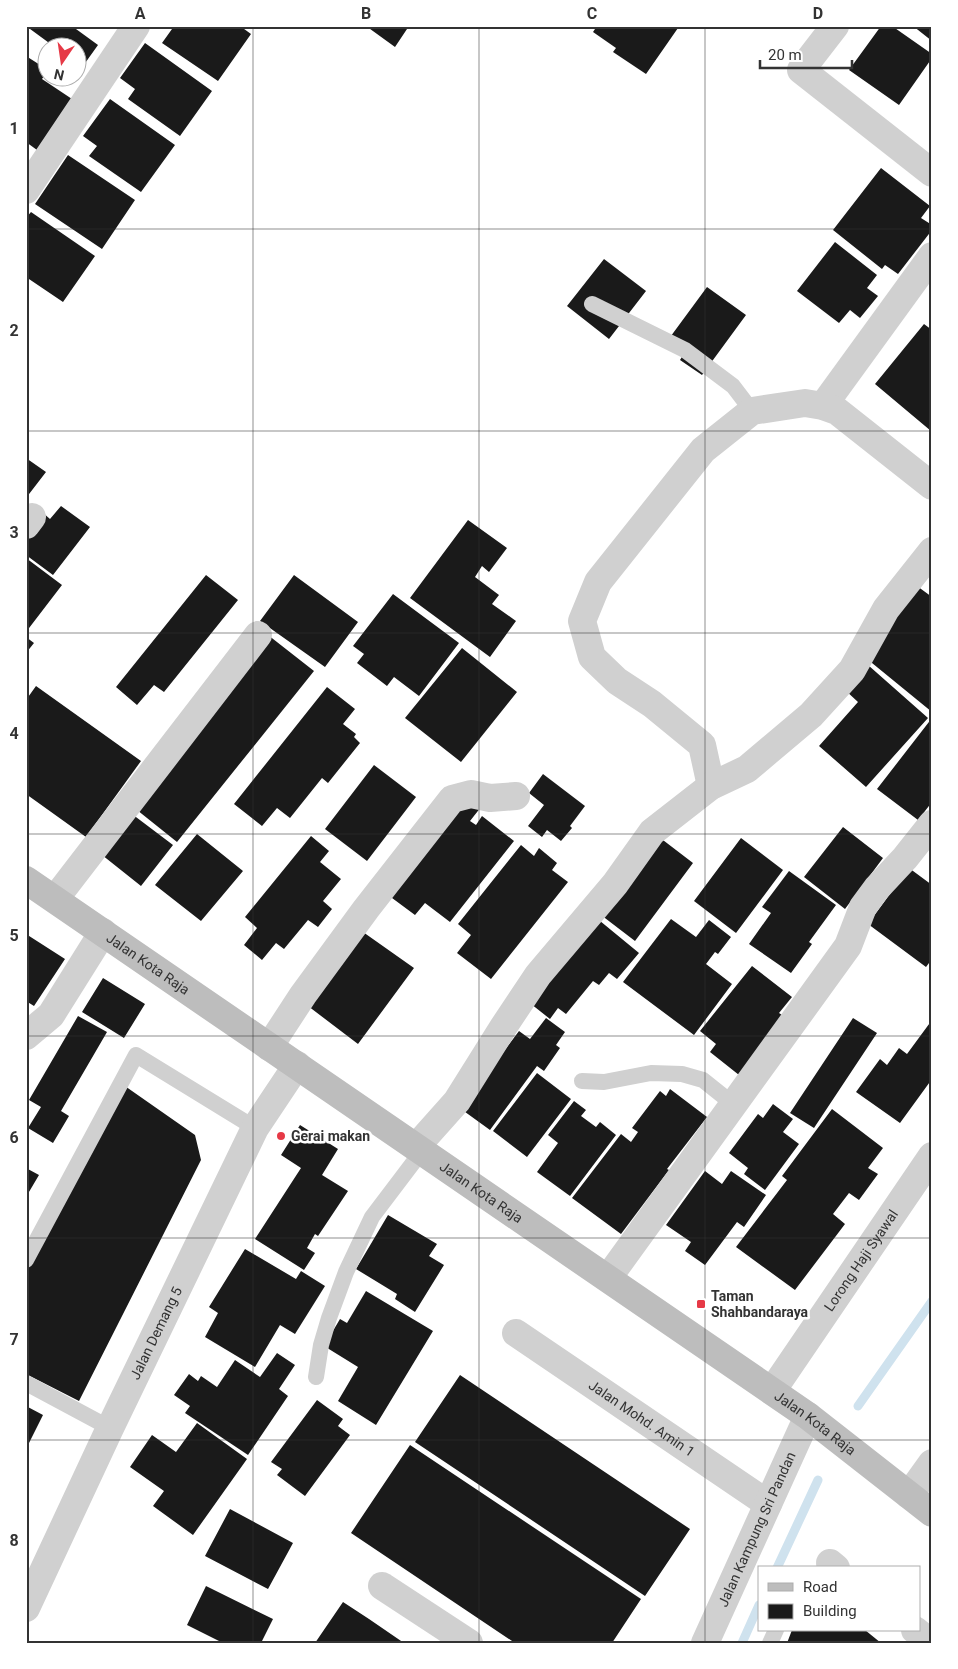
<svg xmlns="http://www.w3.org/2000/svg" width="958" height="1669" viewBox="0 0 958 1669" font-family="Roboto,sans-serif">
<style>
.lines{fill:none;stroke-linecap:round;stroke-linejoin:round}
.stream{stroke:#cfe2ee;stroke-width:9}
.building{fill:#1a1a1a}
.service{stroke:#d0d0d0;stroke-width:16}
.minor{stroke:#d0d0d0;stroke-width:28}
.secondary{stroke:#bdbdbd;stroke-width:28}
.grid{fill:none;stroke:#333;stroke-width:1;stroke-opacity:0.55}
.poi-dot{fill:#e63946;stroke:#fff;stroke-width:2}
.labels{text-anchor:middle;stroke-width:5;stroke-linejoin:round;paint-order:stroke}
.street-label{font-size:14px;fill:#333;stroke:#fff}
.poi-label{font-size:14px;font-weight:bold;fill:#333;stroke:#fff;text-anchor:start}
.neatline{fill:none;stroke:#333;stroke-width:2}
.grid-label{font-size:16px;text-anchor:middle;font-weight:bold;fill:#333}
</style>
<rect width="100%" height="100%" fill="#fff"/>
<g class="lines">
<path class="stream" d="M858,1406L932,1301
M777,1568L818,1480
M742,1643L759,1605"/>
</g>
<path class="building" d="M26,26H78L76,29L98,45L83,66L78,62V48H56Z
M168,26H240L251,34L218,81L162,43L172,29Z
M366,26H409L395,47Z
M597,26H675L678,28L646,74L613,52L616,48L593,32Z
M881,26H892L932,54V58L899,105L849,70Z
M913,26H932V41Z
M145,43L212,91L180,136L128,99L135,89L120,78Z
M26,56L48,70L42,79L72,99L37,150L26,142Z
M110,99L175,145L141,192L89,156L97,146L83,136Z
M68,155L135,200L102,249L35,204Z
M881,168L930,206L921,218L932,225V230L898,274L885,265L882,269L833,230Z
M31,212L95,256L63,302L26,277V218Z
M835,242L877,275L867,288L878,296L860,318L850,310L839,323L797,291Z
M604,259L646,291L609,339L567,306Z
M707,287L746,315L702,375L680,360L685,352L668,340Z
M924,324L932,330L931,431L875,384Z
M26,458L46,472L26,498Z
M61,506L90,527L53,575L26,555V533L42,512L50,519Z
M468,520L507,548L489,572L482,566L475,577L499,595L492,604L516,621L490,657L410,598Z
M26,558L62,585L26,632Z
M206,575L238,600L164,692L154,685L137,705L116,687Z
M294,575L358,622L325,667L260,621Z
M917,586L932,597V712L861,654Z
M393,594L459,643L419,696L394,677L387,686L357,663L364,654L353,646Z
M268,635L314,671L177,842L132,806Z
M26,637L34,643L26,653Z
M462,648L517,692L461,762L405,718Z
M868,665L928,718L866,787L819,746L858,702L845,690Z
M36,686L141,761L86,837L26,794V700Z
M327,687L355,709L343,724L356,734L354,737L360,743L328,783L322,778L290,818L277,808L262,826L234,804Z
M932,718V802L918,820L877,789Z
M374,765L416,797L367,861L325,829Z
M543,774L585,806L570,826L572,828L561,841L547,830L542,837L528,826L544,805L529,793Z
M452,799L481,807L470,821L476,825L482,816L514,841L450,922L425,903L415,915L388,895Z
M128,811L173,845L141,886L97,851Z
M843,827L883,858L845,909L804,877Z
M197,834L243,871L201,921L155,885Z
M311,836L329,851L320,862L341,879L323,901L332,909L318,927L308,920L284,949L276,943L262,960L244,945L257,928L245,917Z
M659,837L693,863L635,941L601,915Z
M741,838L783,870L736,933L694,901Z
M521,845L534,856L539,848L557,863L552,870L568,882L491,979L457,953L471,935L458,924Z
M909,868L932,885V959L926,967L868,924Z
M789,871L836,905L809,942L812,944L791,973L749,944L771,913L762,907Z
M594,916L639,953L617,979L609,973L599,985L593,981L566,1014L558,1008L550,1019L526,1000Z
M671,919L696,937L709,920L731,937L718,954L715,952L706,964L732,984L694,1035L623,982Z
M363,932L414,968L358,1044L308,1006Z
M26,934L65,959L34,1006L26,1001Z
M752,966L792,997L779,1013L785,1017L739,1075L710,1052L716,1044L700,1031Z
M103,978L145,1004L124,1038L82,1012Z
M78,1016L107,1032L61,1111L69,1116L53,1143L28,1128L41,1107L29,1100Z
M546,1018L565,1032L556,1045L560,1048L544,1071L537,1066L490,1130L461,1109L519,1031L530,1039Z
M853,1018L877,1033L814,1128L790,1113Z
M932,1020V1079L900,1123L856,1092L880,1059L887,1065L899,1048L907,1054Z
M537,1073L571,1099L527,1157L493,1131Z
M122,1084L195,1135L201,1160L79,1401L26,1374V1273Z
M670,1089L707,1117L667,1169L669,1170L621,1234L572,1198L621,1134L631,1142L638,1132L632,1128L660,1091L666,1096Z
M574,1101L586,1110L581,1116L596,1127L600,1122L616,1135L570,1196L537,1172L558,1143L548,1135Z
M773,1104L793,1119L783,1132L799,1144L765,1190L744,1174L748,1168L729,1153L758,1114L763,1118Z
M832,1109L883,1148L868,1168L878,1174L859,1200L849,1193L833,1214L845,1224L795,1290L736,1247L787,1180L782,1176Z
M300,1125L338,1149L322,1175L348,1191L318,1236L315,1234L307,1248L315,1253L304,1270L255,1239L301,1168L281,1155Z
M26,1168L39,1175L26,1197Z
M705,1171L722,1184L731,1171L766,1195L744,1227L737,1222L705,1265L685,1251L691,1242L666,1225Z
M388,1215L437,1244L429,1256L444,1265L415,1312L395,1299L397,1294L356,1269Z
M245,1249L296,1279L301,1271L325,1286L295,1334L280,1325L255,1367L205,1337L218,1313L209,1307Z
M366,1291L433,1331L376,1425L338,1401L358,1367L324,1346L340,1319L347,1323Z
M277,1353L295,1365L279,1389L288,1396L248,1455L185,1413L190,1406L174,1395L189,1374L198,1381L201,1376L217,1387L235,1360L260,1377Z
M460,1375L690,1529L645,1596L415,1442Z
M317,1400L343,1419L338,1426L350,1435L305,1496L277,1475L282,1469L271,1462Z
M26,1406L43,1415L26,1449Z
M197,1423L247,1459L193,1535L153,1506L164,1491L130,1467L152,1435L176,1452Z
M410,1445L641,1599L612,1643H515L351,1533Z
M230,1509L293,1543L268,1589L205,1556Z
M206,1586L273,1619L261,1643H223L187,1625Z
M343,1602L369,1619L404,1643H315Z
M792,1630H865L881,1643H787Z"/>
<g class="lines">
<path class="service" d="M592,304L685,350L733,386L752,411
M582,1081L604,1082L651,1073L682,1074L703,1080L733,1104
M26,1260L136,1055L255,1128
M316,1377L321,1345L329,1318L346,1272L372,1217L422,1151
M26,1383L110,1428
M770,1643L776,1630"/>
<g class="minor">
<path d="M835,26L801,70L932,173"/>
<path d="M26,190L136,26"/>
<path d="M823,406L932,256"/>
<path d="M26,525L32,517"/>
<path d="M711,786L702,745L652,704L617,681L592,657L582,621L598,582L703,450L752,411L805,403L823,406L837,411L932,486"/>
<path d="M55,899L258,635"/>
<path d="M26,1036L51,1015L103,932"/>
<path d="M269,1047L303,995L366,909L452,799L471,794L490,798L516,796"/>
<path d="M416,1147L457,1101L504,1026L538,975L615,884L652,832L711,786L747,769L811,715L852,670L886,609L932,551"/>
<path d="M608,1278L848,946L863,907L877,888L905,858L932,824"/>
<path id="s1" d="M516,1333L768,1504"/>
<path id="s2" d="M772,1391L932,1156"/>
<path d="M909,1495L932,1463"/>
<path d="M830,1563L836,1568"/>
<path d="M382,1586L469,1643"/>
<path id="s3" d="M26,1608L110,1428L255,1128L297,1065"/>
<path d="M915,1630L931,1643"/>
<path id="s4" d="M705,1643L808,1416"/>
</g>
<path class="secondary" id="s5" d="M26,880L808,1416L932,1513"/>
</g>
<path class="grid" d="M253,26V1643M479,26V1643M705,26V1643M26,229H932M26,431H932M26,633H932M26,834H932M26,1036H932M26,1238H932M26,1440H932"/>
<g class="poi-dot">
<circle cx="281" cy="1136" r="5"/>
<rect x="696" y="1299" width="10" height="10" rx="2.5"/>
</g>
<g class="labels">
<g class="street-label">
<text dy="5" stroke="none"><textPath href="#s5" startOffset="148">Jalan Kota Raja</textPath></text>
<text dy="5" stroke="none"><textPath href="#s5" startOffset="552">Jalan Kota Raja</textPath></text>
<text dy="5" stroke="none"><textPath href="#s2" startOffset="158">Lorong Haji Syawal</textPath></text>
<text dy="5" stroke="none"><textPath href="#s3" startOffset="304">Jalan Demang 5</textPath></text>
<text dy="5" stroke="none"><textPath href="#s1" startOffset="152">Jalan Mohd. Amin 1</textPath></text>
<text dy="5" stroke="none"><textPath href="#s5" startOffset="958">Jalan Kota Raja</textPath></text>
<text dy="5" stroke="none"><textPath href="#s4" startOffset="125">Jalan Kampung Sri Pandan</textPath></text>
</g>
<g class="poi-label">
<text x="291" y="1141">Gerai makan</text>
<text x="711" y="1301">Taman<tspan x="711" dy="16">Shahbandaraya</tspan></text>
</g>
</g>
<rect width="958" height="1669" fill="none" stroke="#ffffff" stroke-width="55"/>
<rect x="758" y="1566" width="162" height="65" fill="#ffffff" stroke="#adadad"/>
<rect x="768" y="1583" width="25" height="8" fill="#bdbdbd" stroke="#adadad"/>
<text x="803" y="1592" font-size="15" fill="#333333">Road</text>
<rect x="768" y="1604" width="25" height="15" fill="#1a1a1a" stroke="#adadad"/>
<text x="803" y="1616" font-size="15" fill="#333333">Building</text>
<g transform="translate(62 62) rotate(193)"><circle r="24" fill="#ffffff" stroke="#adadad"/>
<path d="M0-4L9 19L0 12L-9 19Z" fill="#e63946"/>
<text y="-8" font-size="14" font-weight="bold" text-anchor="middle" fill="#333333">N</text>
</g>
<path d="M760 60v8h92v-8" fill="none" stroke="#333333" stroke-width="2.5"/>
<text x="768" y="60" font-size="15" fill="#333333" stroke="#ffffff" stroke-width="4" paint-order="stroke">20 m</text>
<rect x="28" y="28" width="902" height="1614" class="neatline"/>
<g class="grid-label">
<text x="140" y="19">A</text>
<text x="366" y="19">B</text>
<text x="592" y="19">C</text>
<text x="818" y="19">D</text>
<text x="14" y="134">1</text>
<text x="14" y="336">2</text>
<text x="14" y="538">3</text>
<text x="14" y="739">4</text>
<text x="14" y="941">5</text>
<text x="14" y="1143">6</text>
<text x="14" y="1345">7</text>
<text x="14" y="1546">8</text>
</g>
</svg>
